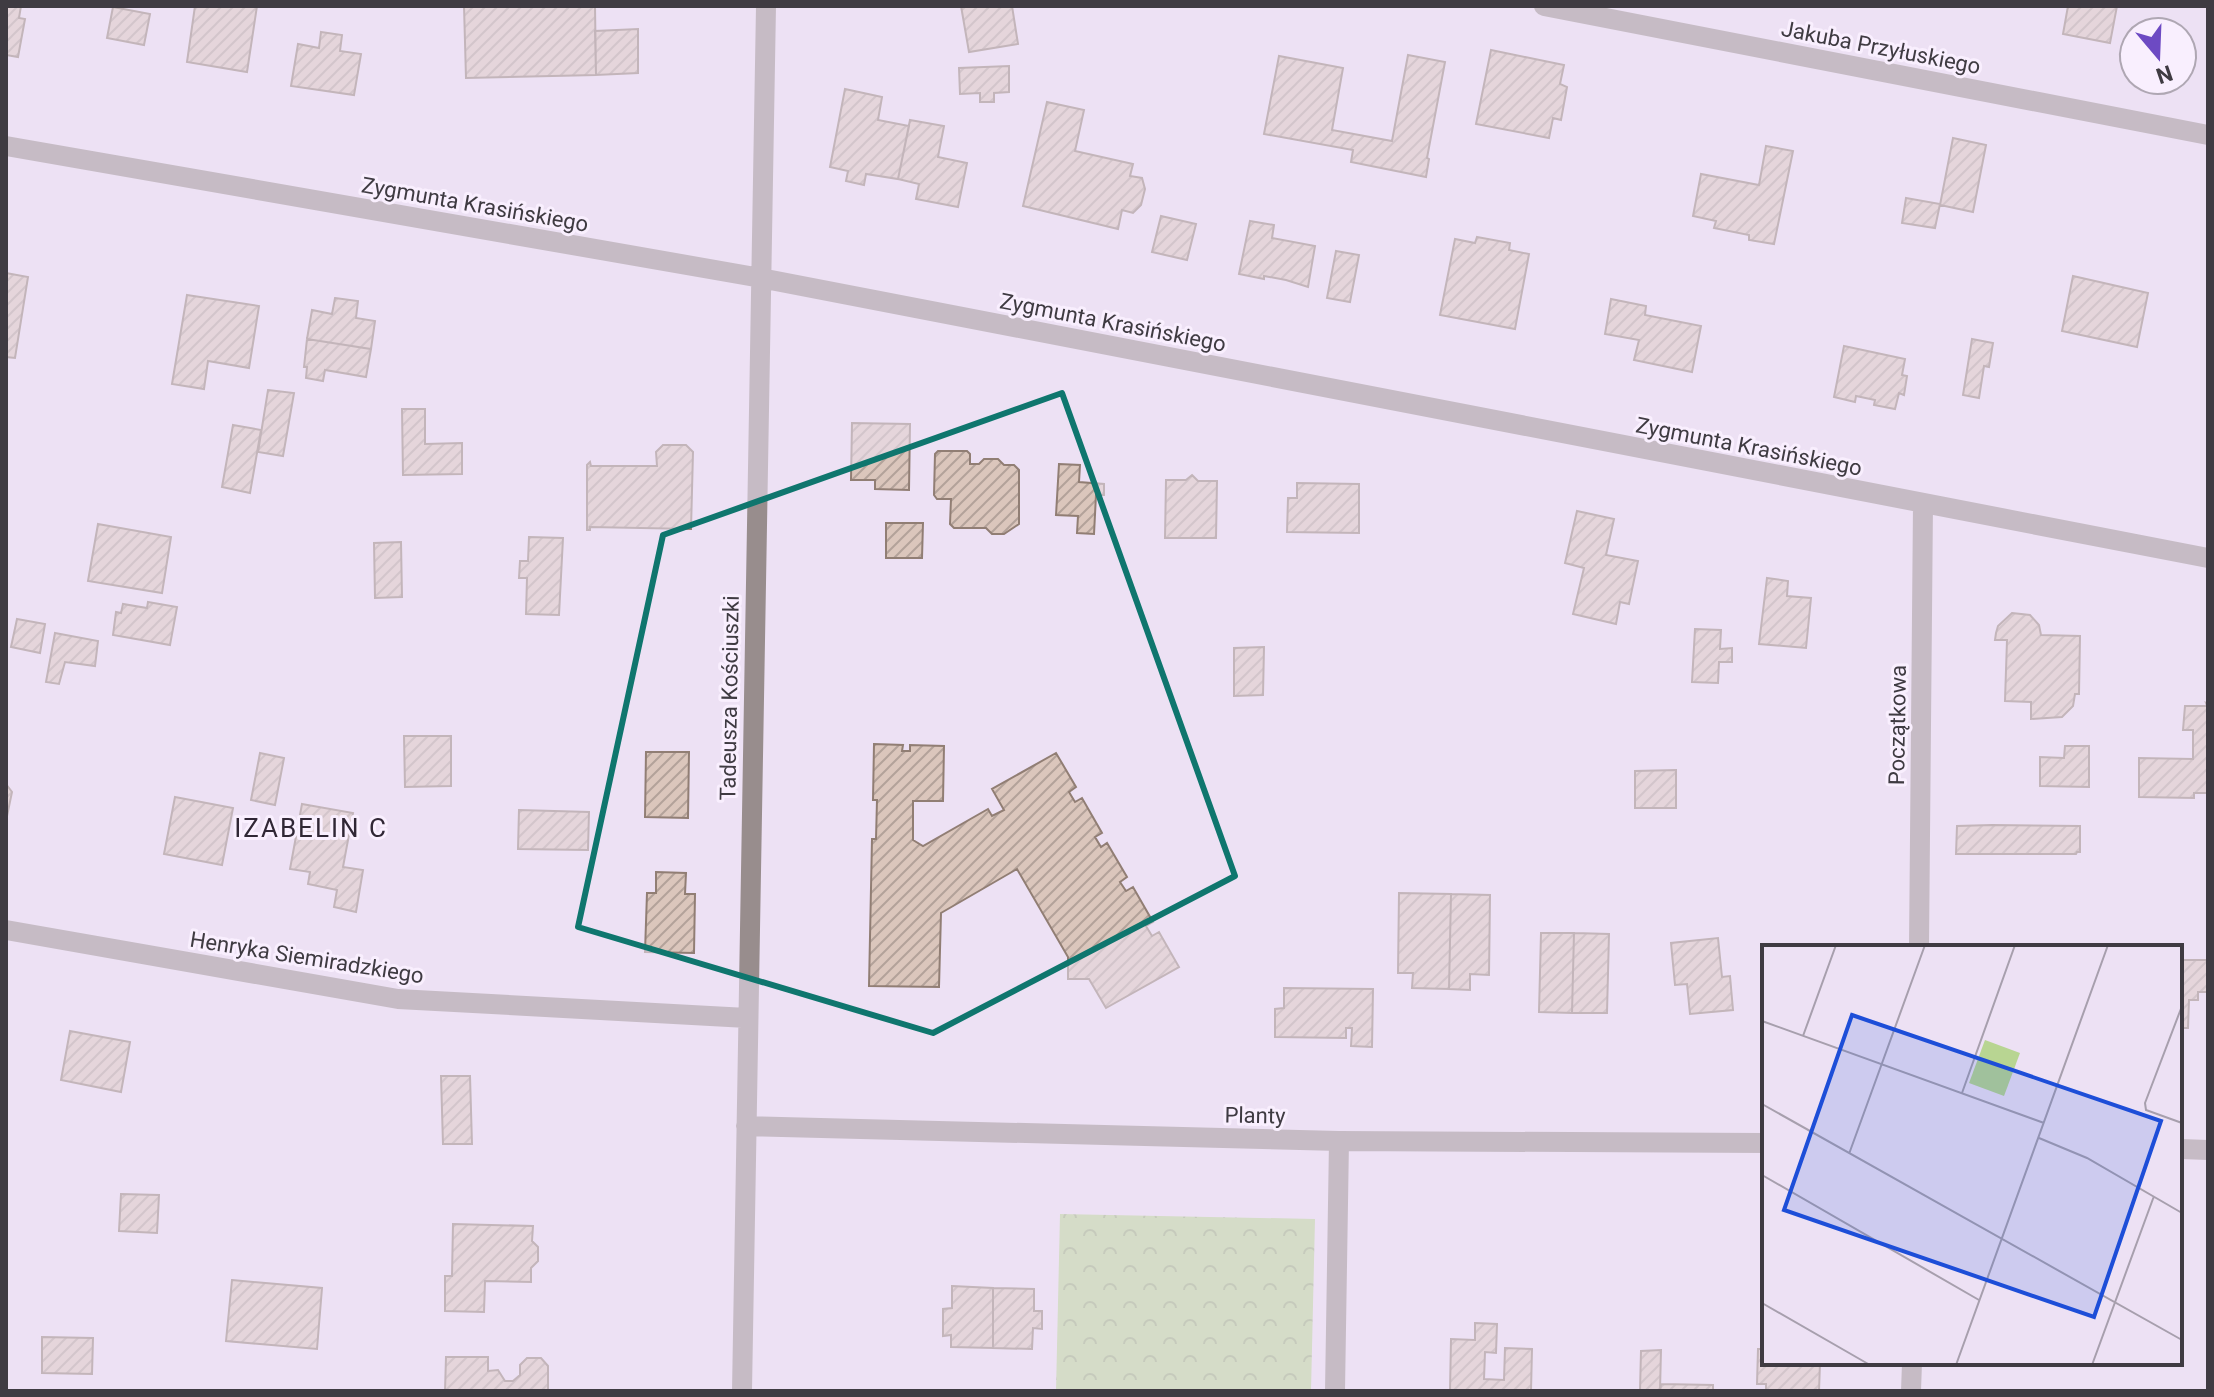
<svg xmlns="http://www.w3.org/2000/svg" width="2214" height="1397" viewBox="0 0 2214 1397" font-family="Roboto,sans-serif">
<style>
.forest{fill:url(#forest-crowns)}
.building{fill:url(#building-hatch);stroke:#917e74;stroke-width:2}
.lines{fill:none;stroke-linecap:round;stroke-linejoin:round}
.minor{stroke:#988d8d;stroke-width:20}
.marked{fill:none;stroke:#0f766e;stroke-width:6;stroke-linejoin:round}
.labels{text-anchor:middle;stroke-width:6;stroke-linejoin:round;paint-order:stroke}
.street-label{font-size:22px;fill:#3f3b42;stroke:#f9effe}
.quarter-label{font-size:26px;letter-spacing:2px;fill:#302735;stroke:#f9effe}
.inset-road{fill:none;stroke:#a79fad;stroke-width:2}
.view{fill:#1d4ed8;fill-opacity:0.15;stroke:#1d4ed8;stroke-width:4}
.inset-edge{fill:none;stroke:#3f3b42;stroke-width:4}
</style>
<defs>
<pattern id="forest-crowns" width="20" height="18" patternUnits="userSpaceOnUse" patternTransform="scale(2)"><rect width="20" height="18" fill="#b8d592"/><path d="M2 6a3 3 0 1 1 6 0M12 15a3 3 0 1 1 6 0" fill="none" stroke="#97ae79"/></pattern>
<pattern id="building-hatch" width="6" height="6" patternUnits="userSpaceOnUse" patternTransform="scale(2)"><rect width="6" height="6" fill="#dbc6bc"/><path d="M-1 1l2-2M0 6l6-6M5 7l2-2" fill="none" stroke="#b3a29a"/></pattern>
</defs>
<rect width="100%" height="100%" fill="#ede1f4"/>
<path class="forest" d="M1060,1214L1315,1219L1311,1391H1056Z"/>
<path class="building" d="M6,6H21L19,18L25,19L18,57L6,55Z
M195,6H257L247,72L187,62Z
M464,6H595L596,75L466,78Z
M961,6H1012L1018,44L969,52Z
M2068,6H2117L2110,43L2063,34Z
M113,7L150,14L144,45L107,38Z
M638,29V73L596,75L595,31Z
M321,32L342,35L340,51L361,54L354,95L291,86L298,44L319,48Z
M1491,50L1564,65L1560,84L1567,87L1561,120L1553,118L1549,138L1476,124Z
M1408,55L1445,62L1427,158L1429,159L1426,177L1351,162L1353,150L1264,134L1279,56L1343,68L1332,130L1392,141Z
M1009,66V92L994,93V102H980V93L960,94L959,68Z
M845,89L882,97L878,120L909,126L898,179L866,174L864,185L846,181L848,171L830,167Z
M1047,102L1084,110L1075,151L1133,164L1130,176L1142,178L1145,189L1141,205L1133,213L1122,210L1118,229L1023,206Z
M910,120L944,126L938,157L967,163L958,207L916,199L919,184L898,179Z
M1953,138L1986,145L1973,212L1940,205Z
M1766,146L1793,151L1774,244L1749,240V235L1714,228L1716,221L1693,216L1701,174L1759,185Z
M1906,198L1940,204L1935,228L1902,223Z
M1161,216L1196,224L1187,260L1152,252Z
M1250,221L1274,225L1272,238L1315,246L1308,287L1286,280L1264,276V279L1239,274Z
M1477,237L1510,243L1509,250L1529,254L1515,329L1440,315L1455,239L1475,243Z
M1336,251L1359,255L1350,302L1327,298Z
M6,273L28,277L15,358L6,357Z
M2073,276L2148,293L2137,347L2062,331Z
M187,295L259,306L249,368L208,361L204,389L172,384Z
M335,298L358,301L356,318L375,321L371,349L307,339L312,310L332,314Z
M1611,299L1646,306L1645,315L1701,326L1692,372L1634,360L1639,340L1605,334Z
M307,339L371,349L366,377L325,370L323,381L306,378L307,367H304Z
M1972,339L1993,343L1989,367L1984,366L1979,398L1963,395Z
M1844,346L1905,359L1902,375L1907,376L1904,395L1899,393L1895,409L1874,405L1875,400L1856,396L1855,402L1834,397Z
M268,390L294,393L283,456L258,452Z
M402,409H425V444L462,443V474L403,475Z
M852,423L910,424L909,490L875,489V480H851Z
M233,425L261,430L250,493L222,487Z
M663,445H686L693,452L691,529L590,527V530H587V465L590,462L591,466H657L656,452Z
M938,451H967L970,454V464H979L984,459H998L1004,465H1014L1019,470V524L1004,534H992L986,528H954L950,524L951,499H937L934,495L935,454Z
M1059,464L1080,465L1079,482L1104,484V495H1096L1094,534L1077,533L1078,516L1056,515Z
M1192,475L1198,481H1217L1216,538H1165L1166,480H1186Z
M1297,483L1359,484V533L1287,532L1288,498H1297Z
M1577,511L1614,519L1606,555L1638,561L1629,604L1620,602L1616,624L1573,614L1584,568L1565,563Z
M886,523H923L922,558H886Z
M98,524L171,537L162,593L88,581Z
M529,537L563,538L559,615L526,614L527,578H519L520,561H528Z
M401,542L402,597L375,598L374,543Z
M1767,578L1788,581L1787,596L1811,598L1806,648L1759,644Z
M148,602L177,607L170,645L113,635L116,612L121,613L123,604L147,608Z
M2012,613L2030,615L2039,625L2041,635L2080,636L2079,694H2075L2073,706L2062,717L2031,719V702L2005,701L2007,640H1995L1996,633L1998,626Z
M17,619L45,624L40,653L11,647Z
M1695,629L1721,630L1720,649L1732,648V662H1719L1718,683L1692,682Z
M55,633L98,641L95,666L65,662L59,684L46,682Z
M1264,647L1263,695L1234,696V648Z
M2206,703L2208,704V793H2194V798L2139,797V758L2193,759V730H2183L2185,706H2207Z
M404,736H451V786L405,787Z
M874,744L903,745L902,751H910V745L944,746L943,801H913V840L923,846L988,809L992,816L1004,810L992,789L1056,753L1076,787L1069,792L1075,802L1082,798L1102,833L1095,837L1101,847L1107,843L1127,877L1120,882L1126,891L1133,887L1153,922L1146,926L1152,936L1159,932L1179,967L1106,1008L1089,979H1068V957L1017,869L941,913L939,987L869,986L872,839H876L877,800H873Z
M2065,746H2089V787L2040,786V757L2064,758Z
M646,752H689L688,818L645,817Z
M260,753L284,758L275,805L251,800Z
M1676,770V808H1635V771Z
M6,784L12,792L6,821Z
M175,797L233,808L222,865L164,854Z
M302,804L353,813L343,867L363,870L356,912L334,907L337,890L308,884L310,872L290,869Z
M519,810L589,812L588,850L518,849Z
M1992,825L2080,826V852H2077L2076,854H1956L1957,826Z
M656,872L686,873L685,894H695L694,953L645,952L647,893H656Z
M1399,893L1451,894L1449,989L1412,988L1413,973H1398Z
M1451,894L1490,895L1489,975L1470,974V990L1449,989Z
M1541,933H1574L1572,1013L1539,1012Z
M1574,933L1609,934L1607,1013H1572Z
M1718,938L1722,977L1730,976L1733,1010L1690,1014L1687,984L1675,985L1671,943Z
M2180,960H2208V992H2198V1000H2189L2188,1028H2180Z
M1284,988L1373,989L1372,1047L1351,1046L1352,1028H1346V1038L1275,1037V1009L1284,1008Z
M70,1031L130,1042L121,1092L61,1080Z
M441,1076H470L472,1144H443Z
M121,1194L159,1195L157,1233L119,1231Z
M453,1224L533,1226L532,1241L538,1247V1261L531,1268V1282L485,1281L484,1312L445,1311V1276H452Z
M232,1280L322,1288L317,1349L226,1341Z
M952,1286L993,1288V1348L951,1347V1335L943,1336V1309L952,1308Z
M993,1288L1034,1289V1311H1042V1329L1033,1328L1032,1349L993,1348Z
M1475,1323L1497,1324L1496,1353L1485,1352L1484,1379L1504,1380L1505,1348L1532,1349L1531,1391H1450L1451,1339L1475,1340Z
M42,1337L93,1338L92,1374L42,1373Z
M1758,1349H1764V1363H1820L1819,1391H1766V1384H1757Z
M1661,1350L1660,1391H1640L1641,1351Z
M446,1357H488V1371L498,1370L505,1381H513L520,1375V1365L527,1358H541L548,1366V1391H445Z
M1661,1384L1713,1385V1391H1660Z"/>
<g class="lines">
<path class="minor" d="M1544,6L2208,135
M6,146L761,278L2208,558
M6,930L398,999L747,1018
M1919,947L1923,504
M746,1126L1339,1141L1764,1143
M2180,1149L2208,1150
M742,1391L766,6
M1335,1391L1339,1141
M1911,1391L1912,1363"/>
</g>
<path d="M0 0H2214V1397H0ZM1062,393L1235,876L933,1033L578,927L663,535Z" fill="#ede1f4" fill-opacity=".55" fill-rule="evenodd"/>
<path class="marked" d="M1062,393L1235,876L933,1033L578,927L663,535Z"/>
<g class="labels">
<g class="street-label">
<text transform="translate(1881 47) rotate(11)" y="8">Jakuba Przyłuskiego</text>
<text transform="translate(475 204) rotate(10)" y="8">Zygmunta Krasińskiego</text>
<text transform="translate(1113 322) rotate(11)" y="8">Zygmunta Krasińskiego</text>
<text transform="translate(1749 446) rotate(11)" y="8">Zygmunta Krasińskiego</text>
<text transform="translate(729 698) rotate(-89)" y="8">Tadeusza Kościuszki</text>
<text transform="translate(1897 725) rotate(-89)" y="8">Początkowa</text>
<text transform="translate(307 957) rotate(9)" y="8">Henryka Siemiradzkiego</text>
<text transform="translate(1255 1115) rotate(1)" y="8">Planty</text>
</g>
<g class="quarter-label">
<text x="311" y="837">IZABELIN C</text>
</g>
</g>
<g transform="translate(1762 945)">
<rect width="420" height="420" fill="#ede1f4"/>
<path d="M223,95L258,108L242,151L207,138Z" fill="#b8d592"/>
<path class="inset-road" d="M420,61L383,158L384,165L420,178M0,76L282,178M41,91L74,0M200,148L253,0M0,159L420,395M277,193L325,213L420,268M87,209L163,0M0,230L217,355M0,358L108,420M194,420L346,0M330,420L392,251"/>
<path class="view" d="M90,70L399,176L332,372L22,265Z"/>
<rect width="420" height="420" class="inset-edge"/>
</g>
<rect width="2214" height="1397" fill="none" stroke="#3f3b42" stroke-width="16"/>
<g transform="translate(2158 56) rotate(161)"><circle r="38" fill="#f9effe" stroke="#afa7b3" stroke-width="2"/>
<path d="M0-6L14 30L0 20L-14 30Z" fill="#6d4ac3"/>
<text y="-12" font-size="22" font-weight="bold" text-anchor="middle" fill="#3f3b42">N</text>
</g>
</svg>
